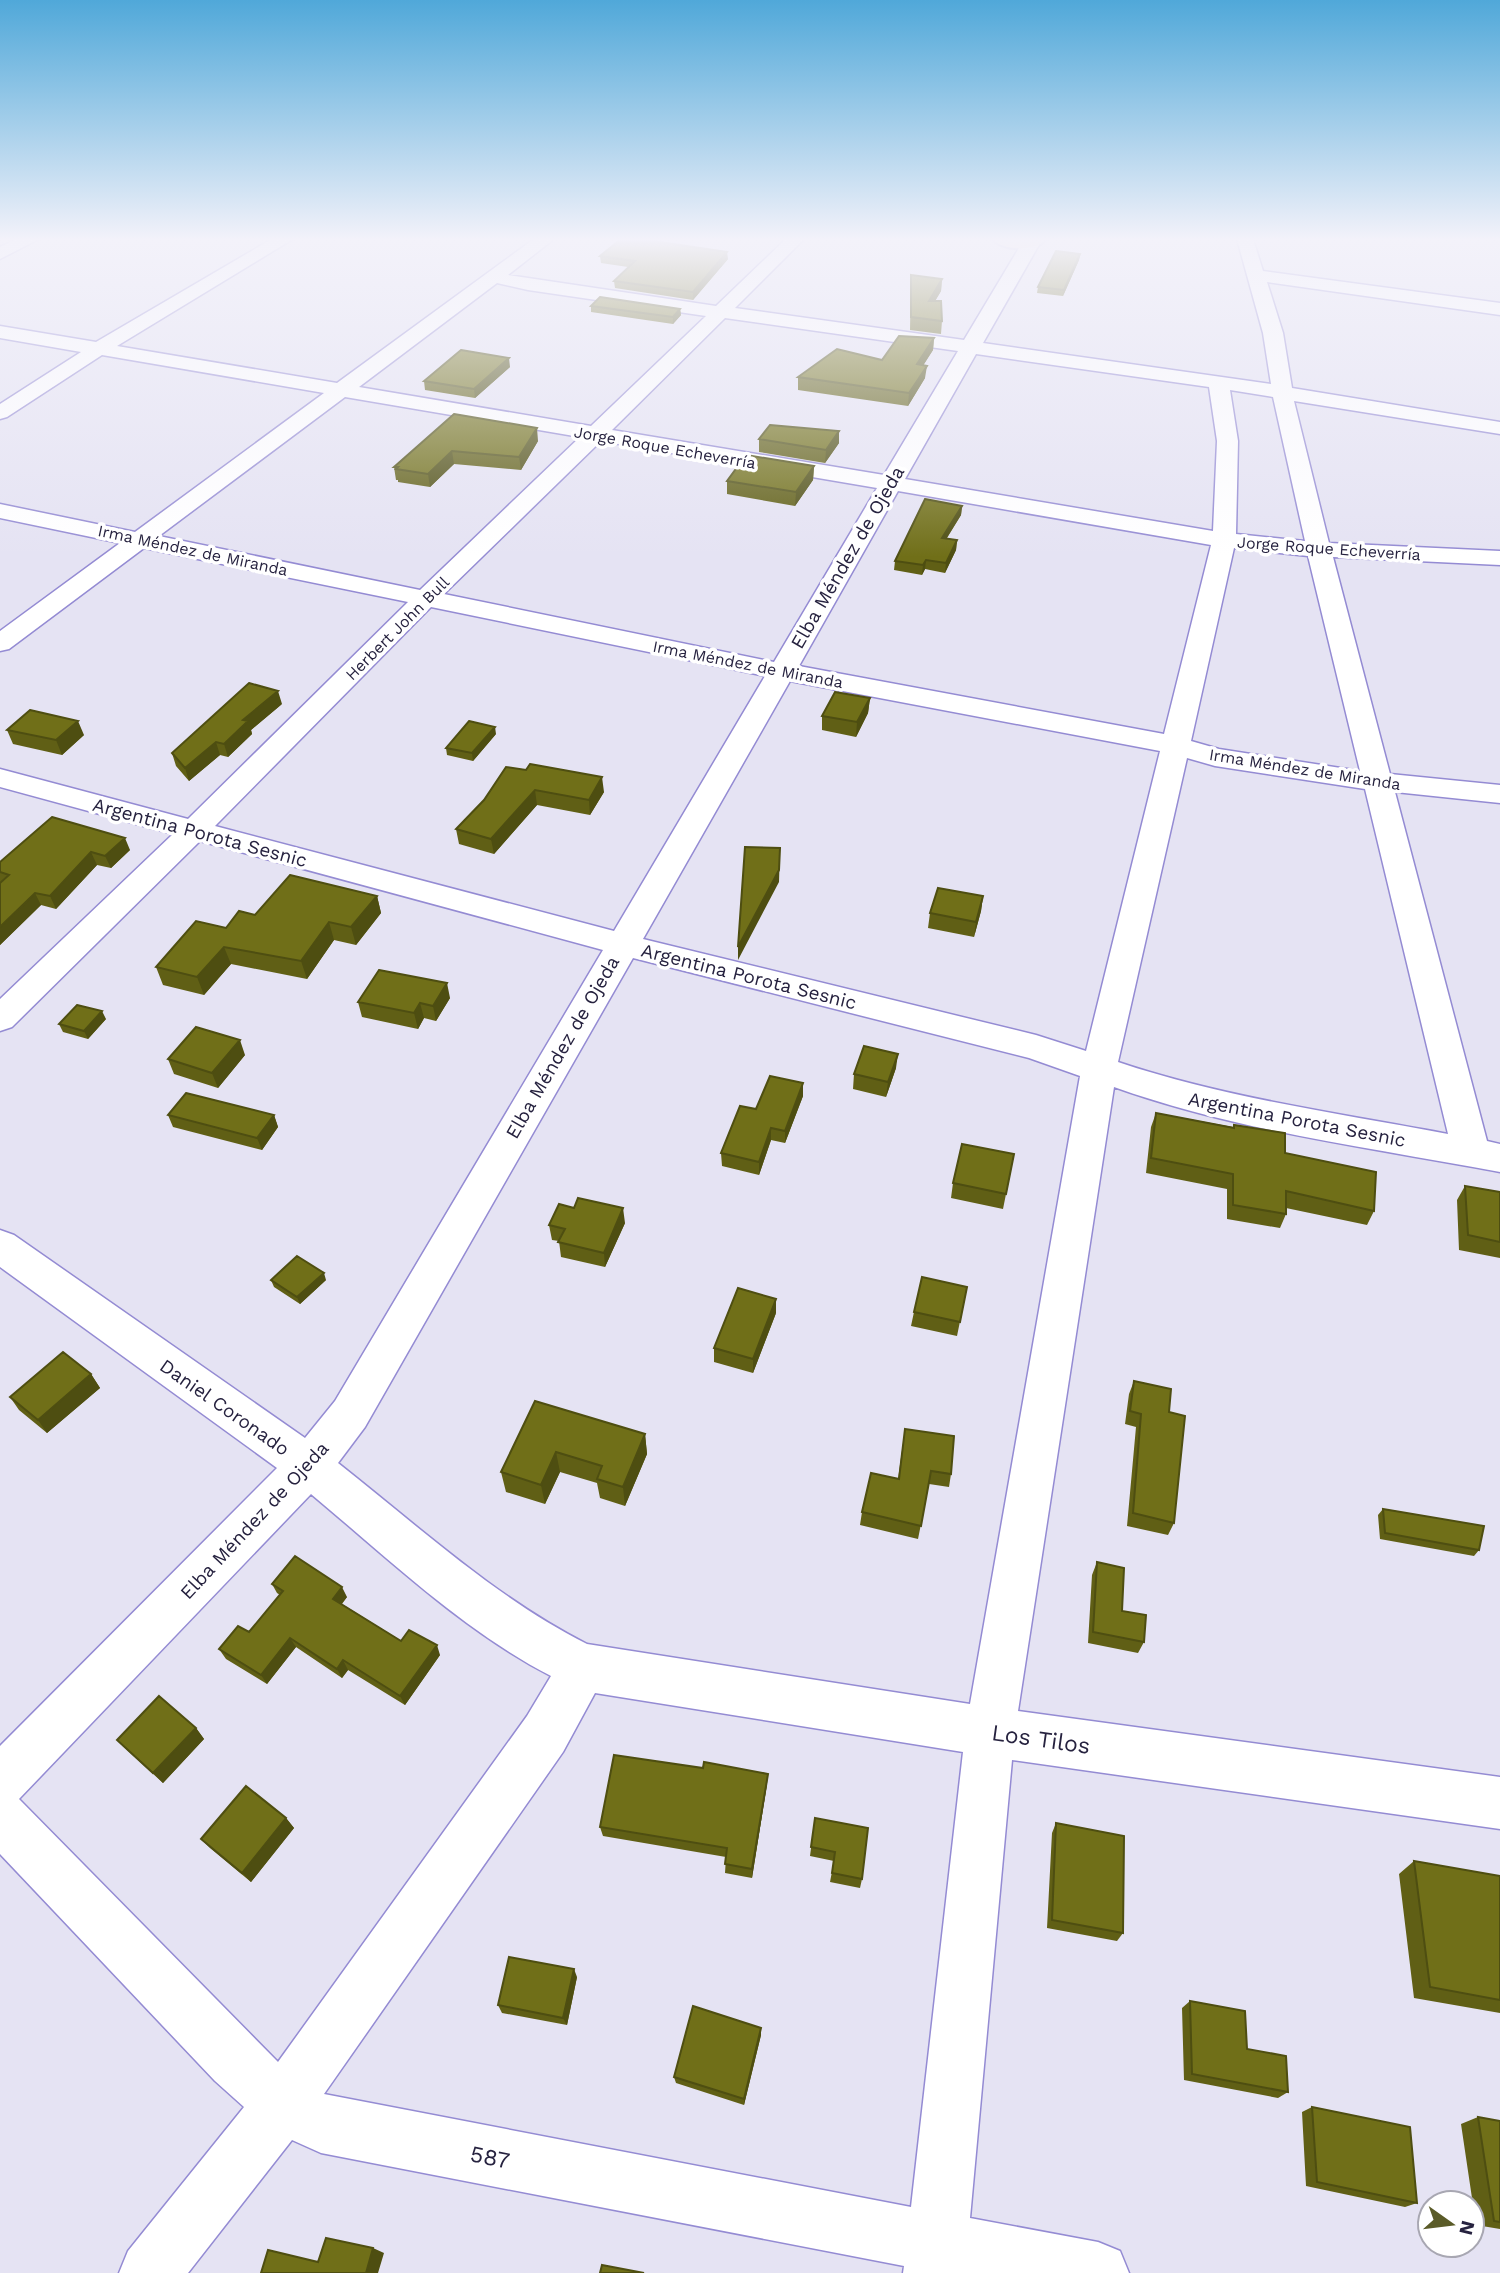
<svg xmlns="http://www.w3.org/2000/svg" width="1500" height="2273" viewBox="0 0 1500 2273" font-family="'Work Sans',sans-serif">
<style>
.lines{fill:none;stroke-linecap:round;stroke-linejoin:round}
.street-casing{stroke:#948bd3;stroke-width:3}
.secondary-casing{stroke:#948bd3;stroke-width:4}
.street{fill:#fff;fill-rule:evenodd}
.secondary{fill:#fbe0d1;fill-rule:evenodd}
.wall{fill:#605f15}
.shaded-wall{fill:#4e4e11}
.building{fill:#706f18;stroke:#4e4e11;stroke-width:2}
.labels{text-anchor:middle;stroke-width:7;stroke-linejoin:round;paint-order:stroke}
.far-street-label{font-size:16px;fill:#26223f;stroke:#fff}
.street-label{font-size:19px;fill:#26223f;stroke:#fff}
.near-street-label{font-size:23px;fill:#26223f;stroke:#fff}
</style>
<rect width="100%" height="100%" fill="#e5e3f3"/>
<g class="lines">
<g class="street-casing">
<path id="street" d="M17,239H39L0,259V247Z
M272,239H293L117,346L337,383L534,239H554L508,275L716,306L786,239H804L735,308L964,340L1022,243L1025,239H1035L1040,243L983,343L1271,384L1263,333L1237,239H1253L1263,271L1500,303V315L1267,282L1283,333L1292,388L1500,422V434L1294,401L1329,543L1500,551V565L1333,557L1390,774L1500,785V803L1395,792L1487,1141L1500,1144V1172C1372,1148 1237,1131 1114,1087L1018,1711L1500,1777V1829L1012,1760L970,2218L1098,2242L1120,2251L1129,2273H903L904,2266L321,2153L292,2140L188,2273H119L128,2251L244,2107L215,2081L0,1854V1746L277,1468L0,1267V1230L14,1235L305,1438L335,1401L603,950L200,841L12,1027L0,1031V999L173,834L0,787V769L188,819L408,602L144,548L9,649L0,651V631L120,543L0,518V504L135,532L324,393L102,355L7,417L0,419V404L81,352L0,338V326L96,342ZM497,283L528,290L706,316L591,426L359,387ZM725,318L958,351L884,475L612,430ZM976,354L1209,387L1217,441L1213,531L905,479ZM1230,390L1273,397L1305,541L1236,534L1238,441ZM345,397L580,437L420,590L159,536ZM601,441L877,488L774,662L444,594ZM898,491L1211,545L1164,734L799,666ZM1234,548L1308,556L1360,771L1219,749L1191,741ZM431,607L765,676L614,931L215,826ZM790,681L1160,751L1086,1051L1036,1035L643,939ZM1187,758L1215,766L1365,789L1448,1134C1338,1113 1225,1098 1118,1062ZM633,958L1029,1058L1080,1076L970,1704L587,1644C496,1598 418,1526 338,1463L365,1427ZM311,1494C388,1558 462,1630 551,1676L527,1716L278,2062L19,1799ZM595,1693L963,1752L911,2207L324,2094L563,1752Z"/>
</g>
<g class="secondary-casing">
<path id="secondary" d="M992,239H1046C1036,252 1003,251 992,239Z"/>
</g>
<use href="#street" class="street"/>
<use href="#secondary" class="secondary"/>
</g>
<path class="wall" d="M1080,254L1079,260L1063,296L1037,293L1038,287Z
M600,256L728,259L693,300L615,288L614,281L628,267L601,263Z
M911,275L942,279L941,291L935,301L942,321L941,334L910,330Z
M591,306L680,309L681,315L673,324L591,312Z
M934,338L933,350L923,365L925,378L908,406L798,390V377L882,360Z
M510,367L475,398L425,390L424,381Z
M454,414L538,441L521,470L454,464L430,487L398,482V480H396L394,467Z
M839,431V443L825,463L759,452V439Z
M814,466L813,480L795,506L727,494V481Z
M962,506L961,515L947,538L957,540L956,550L945,573L925,569L922,575L894,570L895,561Z
M870,698L868,713L856,737L822,730V716Z
M282,704L251,730L252,734L228,757L220,755L189,781L176,766L172,753Z
M7,730L84,735L62,755L13,744Z
M496,734L473,761L447,755L446,748Z
M506,767L604,792L590,815L537,805L494,854L459,844L456,829L484,800Z
M52,817L130,850L111,868L97,865L56,909L41,905L0,945V862Z
M377,896L381,913L356,945L334,940L307,979L231,964L204,995L163,985L156,967L226,928L255,915Z
M983,896L981,911L974,937L928,928L930,913Z
M450,998L436,1021L424,1018L418,1029L362,1017L358,1002Z
M106,1019L88,1039L63,1032L59,1024Z
M245,1055L218,1088L174,1074L168,1059Z
M896,1068L886,1097L853,1089L854,1074Z
M803,1083V1096L785,1143L771,1140L759,1175L722,1166L721,1153L756,1109Z
M1156,1113L1233,1127L1234,1125L1285,1153L1374,1211L1367,1225L1286,1208V1214L1280,1228L1227,1219V1189L1146,1173L1151,1127Z
M168,1115H274L278,1127L262,1150L173,1127Z
M1014,1154L1003,1209L951,1198L953,1183Z
M1465,1186L1500,1192V1258L1459,1250L1457,1200Z
M625,1223L605,1267L561,1257L559,1241L552,1240L549,1225Z
M271,1280H326L300,1304L274,1287Z
M967,1287L957,1336L911,1326L914,1312Z
M776,1313L753,1373L714,1362V1348Z
M91,1374L100,1388L47,1433L19,1410L10,1397Z
M1134,1381L1169,1412L1174,1523L1168,1535L1127,1526L1136,1427L1125,1424L1129,1394Z
M535,1401L645,1434L647,1454L625,1506L600,1498L597,1483L560,1472L545,1504L506,1492L501,1472Z
M905,1429L951,1474L949,1487L929,1484L918,1539L860,1525L862,1512L898,1479Z
M1383,1509L1479,1550L1474,1556L1380,1539L1378,1515Z
M1097,1562L1122,1611L1144,1642L1138,1653L1088,1643L1092,1575Z
M272,1584L347,1597L342,1604L401,1641L440,1655L405,1705L348,1670L342,1678L296,1647L267,1684L226,1659L219,1649L249,1632L280,1595L277,1593Z
M196,1728L204,1739L163,1783L127,1750L117,1740Z
M703,1768L767,1784L752,1878L725,1873L726,1857L603,1836L600,1827Z
M286,1818L294,1828L251,1882L210,1848L201,1839Z
M815,1818L862,1879L860,1888L830,1882L834,1861L810,1856Z
M1056,1823L1123,1933L1117,1941L1047,1928L1052,1833Z
M1414,1861L1500,1876V2013L1414,1998L1399,1874Z
M577,1977L567,2025L502,2013L498,2005Z
M1190,2001L1247,2049L1288,2092L1278,2098L1184,2080L1182,2008Z
M761,2028V2035L744,2105L676,2083L674,2077Z
M1312,2107L1417,2203L1405,2207L1306,2186L1302,2112Z
M1478,2117L1500,2121V2229L1476,2225L1461,2124Z"/>
<path class="shaded-wall" d="M727,252L728,259L693,300V292Z
M1080,254L1079,260L1063,296L1064,290Z
M942,279L941,291L928,313L929,301Z
M680,309L681,315L673,324V317Z
M934,338L933,350L916,377L917,364Z
M509,358L510,367L475,398L474,389Z
M927,366L925,378L908,406L909,393Z
M537,428L538,441L521,470L519,457Z
M839,431V443L825,463L826,450Z
M452,451L454,464L430,487L428,474Z
M814,466L813,480L795,506L796,492Z
M962,506L961,515L941,547L942,538Z
M957,540L956,550L945,573L946,563Z
M926,560L925,569L922,575L923,565Z
M278,691L282,704L251,730L252,734L228,757L224,744L243,720Z
M870,698L868,713L856,737L857,722Z
M78,721L84,735L62,755L56,740Z
M495,727L496,734L473,761L472,753Z
M216,742L220,755L189,781L185,768Z
M602,777L604,792L590,815L589,800Z
M535,790L537,805L494,854L491,839Z
M125,838L130,850L111,868L105,856Z
M780,848L779,882L738,960V947Z
M91,852L97,865L56,909L50,896Z
M35,893L41,905L0,945V927Z
M377,896L381,913L356,945L351,927Z
M983,896L981,911L974,937L976,922Z
M329,922L334,940L307,979L301,961Z
M224,947L231,964L204,995L197,977Z
M447,983L450,998L436,1021L433,1006Z
M420,1003L424,1018L418,1029L414,1013Z
M102,1011L106,1019L88,1039L84,1031Z
M240,1040L245,1055L218,1088L212,1073Z
M898,1054L896,1068L886,1097L888,1082Z
M803,1083V1096L785,1143V1131Z
M274,1115L278,1127L262,1150L257,1138Z
M771,1128V1140L759,1175V1162Z
M623,1208L625,1223L605,1267L604,1253Z
M324,1273L326,1280L300,1304L297,1297Z
M776,1299V1313L753,1373V1359Z
M91,1374L100,1388L47,1433L38,1420Z
M645,1434L647,1454L625,1506L623,1487Z
M556,1452L560,1472L545,1504L541,1485Z
M342,1587L347,1597L338,1608L333,1599Z
M290,1638L296,1647L267,1684L261,1675Z
M437,1645L440,1655L405,1705L400,1696Z
M343,1660L348,1670L342,1678L337,1669Z
M196,1728L204,1739L163,1783L153,1773Z
M768,1774L767,1784L752,1878V1869Z
M286,1818L294,1828L251,1882L242,1873Z
M574,1969L577,1977L567,2025L563,2018Z
M761,2028V2035L744,2105V2099Z
M373,2248L384,2253L378,2273H366Z"/>
<path class="building" d="M621,239H640L727,252L693,292L614,281L635,261L600,256Z
M1056,251L1080,254L1064,290L1038,287Z
M911,275L942,279L929,301H941L942,321L911,317Z
M600,297L680,309L673,317L591,306Z
M899,336L934,338L917,364L927,366L909,393L798,377L837,349L882,360Z
M461,350L509,358L474,389L424,381Z
M454,414L537,428L519,457L452,451L428,474L396,469L398,467H394Z
M770,425L839,431L826,450L759,439Z
M746,455L814,466L796,492L727,481Z
M925,499L962,506L942,538L957,540L946,563L926,560L923,565L895,561Z
M249,683L278,691L243,720L248,721L224,744L216,742L185,768L172,753Z
M835,692L870,698L857,722L822,716Z
M30,710L78,721L56,740L7,730Z
M469,721L495,727L472,753L446,748Z
M530,764L602,777L589,800L535,790L491,839L456,829L484,800L506,767L526,770Z
M52,817L125,838L105,856L91,852L50,896L35,893L0,927V883L9,875L0,872V862Z
M745,847L780,848L779,870L738,947Z
M290,875L377,896L351,927L329,922L301,961L224,947L197,977L156,967L196,921L226,928L239,911L255,915Z
M938,888L983,896L976,922L930,913Z
M379,970L447,983L433,1006L420,1003L414,1013L358,1002Z
M77,1005L102,1011L84,1031L59,1024Z
M196,1027L240,1040L212,1073L168,1059Z
M864,1046L898,1054L888,1082L854,1074Z
M770,1076L803,1083L785,1131L771,1128L759,1162L721,1153L740,1106L756,1109Z
M186,1093L274,1115L257,1138L168,1115Z
M1156,1113L1234,1128V1125L1285,1133V1153L1376,1172L1374,1211L1286,1191V1214L1233,1205V1174L1151,1158Z
M962,1144L1014,1154L1006,1194L953,1183Z
M1465,1186L1500,1192V1242L1468,1235Z
M578,1198L623,1208L604,1253L558,1242L565,1229L549,1225L559,1204L574,1208Z
M297,1256L324,1273L297,1297L271,1280Z
M922,1277L967,1287L960,1322L914,1312Z
M738,1288L776,1299L753,1359L714,1348Z
M63,1352L91,1374L38,1420L10,1397Z
M1134,1381L1171,1389L1169,1412L1185,1416L1174,1523L1133,1513L1141,1414L1130,1411Z
M535,1401L645,1434L623,1487L597,1479L602,1466L556,1452L541,1485L501,1472Z
M905,1429L954,1436L951,1474L931,1471L921,1526L862,1512L871,1473L899,1479Z
M1383,1509L1484,1526L1479,1550L1385,1533Z
M295,1556L342,1587L333,1599L401,1641L409,1630L437,1645L400,1696L343,1660L337,1669L290,1638L261,1675L219,1649L238,1626L249,1632L283,1591L272,1584Z
M1097,1562L1124,1568L1122,1611L1146,1615L1144,1642L1093,1632Z
M159,1696L196,1728L153,1773L117,1740Z
M614,1755L703,1768L704,1762L768,1774L752,1869L725,1864L727,1848L600,1827Z
M246,1786L286,1818L242,1873L201,1839Z
M815,1818L868,1828L862,1879L832,1873L835,1852L811,1847Z
M1056,1823L1124,1836L1123,1933L1052,1920Z
M1414,1861L1500,1876V2000L1430,1987Z
M509,1957L574,1969L563,2018L498,2005Z
M1190,2001L1245,2011L1247,2049L1286,2056L1288,2092L1192,2074Z
M693,2006L761,2028L744,2099L674,2077Z
M1312,2107L1410,2127L1417,2203L1317,2182Z
M1478,2117L1500,2121V2222L1494,2221Z
M326,2238L373,2248L366,2273H261L268,2250L318,2262Z
M602,2265L644,2273H600Z"/>
<linearGradient id="sky" x2="0" y2="1"><stop stop-color="#50a8d9"/><stop offset="0.43" stop-color="#f3f2fa"/><stop offset="1" stop-color="#f3f2fa" stop-opacity="0"/></linearGradient>
<rect width="1500" height="557" fill="url(#sky)"/>
<g class="labels">
<g class="far-street-label">
<text transform="translate(665 447) rotate(10)" y="6">Jorge Roque Echeverría</text>
<text transform="translate(1329 548) rotate(4)" y="6">Jorge Roque Echeverría</text>
<text transform="translate(193 550) rotate(12)" y="6">Irma Méndez de Miranda</text>
<text transform="translate(397 628) rotate(-45)" y="6">Herbert John Bull</text>
<text transform="translate(748 664) rotate(11)" y="6">Irma Méndez de Miranda</text>
<text transform="translate(1305 769) rotate(9)" y="6">Irma Méndez de Miranda</text>
</g>
<g class="street-label">
<text transform="translate(847 557) rotate(-60)" y="7">Elba Méndez de Ojeda</text>
<text transform="translate(200 832) rotate(15)" y="7">Argentina Porota Sesnic</text>
<text transform="translate(749 976) rotate(14)" y="7">Argentina Porota Sesnic</text>
<text transform="translate(562 1047) rotate(-60)" y="7">Elba Méndez de Ojeda</text>
<text transform="translate(1297 1119) rotate(11)" y="7">Argentina Porota Sesnic</text>
<text transform="translate(225 1407) rotate(35)" y="7">Daniel Coronado</text>
<text transform="translate(254 1520) rotate(-47)" y="7">Elba Méndez de Ojeda</text>
</g>
<g class="near-street-label">
<text transform="translate(1041 1739) rotate(8)" y="8">Los Tilos</text>
<text transform="translate(490 2157) rotate(11)" y="8">587</text>
</g>
</g>
<g transform="translate(1451 2224) rotate(104)"><circle r="33" fill="#ffffff" stroke="#a8a7b2" stroke-width="2"/>
<path d="M0-5L12 26L0 18L-12 26Z" fill="#5a5b28"/>
<text y="-10" font-size="19" font-weight="bold" text-anchor="middle" fill="#26223f">N</text>
</g>
</svg>
